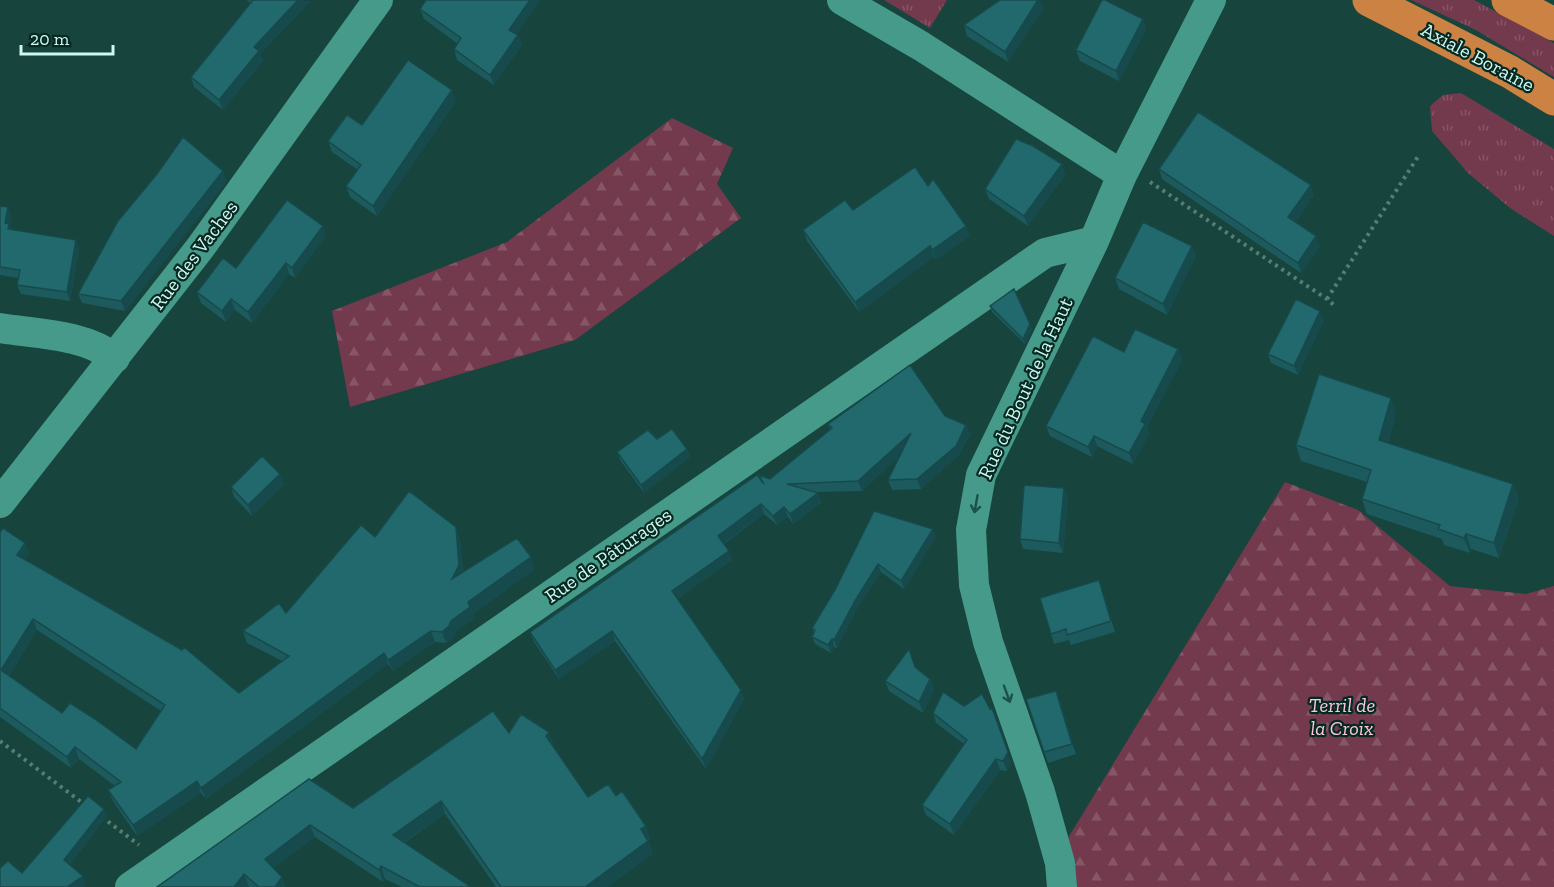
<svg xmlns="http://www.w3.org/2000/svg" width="1554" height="887" viewBox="0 0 1554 887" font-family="'Zilla Slab',serif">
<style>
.grass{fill:url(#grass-tufts)}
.forest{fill:url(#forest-firs)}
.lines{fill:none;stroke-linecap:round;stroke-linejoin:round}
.path{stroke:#537f76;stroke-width:4;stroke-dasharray:3 4.5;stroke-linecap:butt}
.minor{stroke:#469a8a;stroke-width:30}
.highway{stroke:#cc8242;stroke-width:33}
.wall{fill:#1c5a5d;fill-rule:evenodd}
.shaded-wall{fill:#174a4c}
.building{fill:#21696c;stroke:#174a4c;stroke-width:1.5;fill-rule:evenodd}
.oneway{stroke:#1b5147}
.labels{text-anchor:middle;stroke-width:4.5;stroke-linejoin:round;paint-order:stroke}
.street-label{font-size:20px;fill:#d0f8ee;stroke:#042923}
.park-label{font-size:20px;font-style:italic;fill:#fbc9d8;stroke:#042923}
</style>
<defs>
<pattern id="grass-tufts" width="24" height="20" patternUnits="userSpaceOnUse" patternTransform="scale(1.5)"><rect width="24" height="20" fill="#73394d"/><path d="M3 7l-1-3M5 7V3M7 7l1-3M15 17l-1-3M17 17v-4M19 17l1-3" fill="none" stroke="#865667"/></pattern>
<pattern id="forest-firs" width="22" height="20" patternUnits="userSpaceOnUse" patternTransform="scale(1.5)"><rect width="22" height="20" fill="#73394d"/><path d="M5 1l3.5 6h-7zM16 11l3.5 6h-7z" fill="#865667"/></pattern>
</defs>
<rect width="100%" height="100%" fill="#17443c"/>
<path class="grass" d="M884,0H947L930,28Z
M1411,0H1474L1554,43V77L1476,30Z
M1461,93L1554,149V236L1510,208L1468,173L1432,131L1430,106L1443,95Z"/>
<path class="forest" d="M672,118L733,148L717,184L741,218L575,340L350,407L332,311L507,242Z
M1285,482L1358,510L1450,586L1526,594L1554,586V887H1055L1054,861Z"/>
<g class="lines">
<path class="path" d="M1150,182L1327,299L1336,307
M1327,299L1419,155
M0,741L84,804
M102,817L139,845"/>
<path class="minor" d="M842,0L921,46L1122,175
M0,328C38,334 84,334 115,358
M0,503L200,248L378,0
M130,887L1045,253L1094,241
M1062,887L1060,863L1040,792L988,642L974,585L971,530L981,475L1094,241L1122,175L1211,0"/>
<path class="highway" d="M1369,0L1510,72L1554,99
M1508,0L1554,24"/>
</g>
<path class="wall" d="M247,0L311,1L260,54L263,61L223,110L194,87L191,77L250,3Z
M420,9L517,34L518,35L522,45L494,85L457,60L454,49L458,44L424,19Z
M1043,9L1008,62L967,36L964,25Z
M1143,19L1146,30L1119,81L1080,61L1076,50Z
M456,101L377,216L350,197L346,186L358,170L332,152L328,141L362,125Z
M1062,164L1065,175L1028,226L989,199L985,189Z
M1159,169L1314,195L1296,222L1320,247L1301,273L1162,179Z
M227,181L125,311L82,303L78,294Z
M928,186L966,226L970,236L936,260L934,257L859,312L807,241L803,230L853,210Z
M0,206L8,207L11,216L10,226L11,229L79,250L70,301L21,294L17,285L18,278L0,275Z
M323,226L326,236L295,278L289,274L252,323L235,310L226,322L201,303L197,292L236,268Z
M1192,246L1196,256L1167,315L1119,289L1115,278Z
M990,306L1032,329L1025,344L992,312Z
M1324,320L1298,375L1271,363L1268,354Z
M1178,349L1182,360L1147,428L1149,434L1133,464L1097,446L1092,457L1050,436L1046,426L1124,352Z
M1396,413L1388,443L1513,484L1519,499L1499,558L1471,549L1470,553L1444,545L1442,539L1367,514L1362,499L1367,482L1301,461L1296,445Z
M945,416L966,425L970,435L959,455L921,489L892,490L888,480L900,456L862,491L816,492L818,493L821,503L793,524L788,517L777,525L764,514L724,544L732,560L677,599L741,690L744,699L706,769L615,641L559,679L534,642L530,632L760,479H770L830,430L828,424Z
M687,449L690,457L644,493L620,460L617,452Z
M284,484L252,516L234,497L231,487Z
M1064,488L1068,499L1063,553L1023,549L1020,539Z
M933,529L936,537L904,589L881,572L857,609L837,648L834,647L831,653L815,644L812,637L814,633L812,628L835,590Z
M0,532L25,543L29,554L25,560L239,693L282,661L247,643L243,631L286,613L375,537L460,539L463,572L535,569L473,614L475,618L455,632L454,637L446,643L435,642L393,671L388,664L206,799L201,793L137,836L113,801L108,790L115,786L79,759L71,768L0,717ZM37,630L161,711L136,749L62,713L9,676Z
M1099,580L1115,632L1071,645L1069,640L1054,644L1051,634Z
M915,667L930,679L934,689L923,713L889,691L885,681Z
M1026,699L1060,701L1076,754L1048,763Z
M933,713L1011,762L1007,771L1000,770L954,835L926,815L922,805L964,744L936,723Z
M509,733L554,744L553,745L588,797L616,796L650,838L648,840L653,854L607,887H496L445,814L404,843L471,887H402L385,879L383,882L315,837L273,868L282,877L285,887H157L353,808Z"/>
<path class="shaded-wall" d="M298,0L311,1L260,54L263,61L223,110L219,100L254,47Z
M530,0H541L512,41L509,30Z
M1038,0H1040L1043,9L1008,62L1005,52Z
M1143,19L1146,30L1119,81L1116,71Z
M518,35L522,45L494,85L490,75Z
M452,90L456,101L377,216L373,206Z
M1062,164L1065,175L1028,226L1024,216Z
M223,171L227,181L125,311L121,301Z
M1311,185L1314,195L1292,228L1288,217Z
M8,207L11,216L10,226L12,233L9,230L5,223Z
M323,226L326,236L295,278L292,268Z
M966,226L970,236L936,260L932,250Z
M1316,236L1320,247L1301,273L1298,263Z
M76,240L79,250L70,301L67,292Z
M930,246L934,257L859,312L855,302Z
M1192,246L1196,256L1167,315L1163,304Z
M286,263L289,274L252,323L248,312Z
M231,299L235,310L226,322L222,311Z
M1320,311L1324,320L1298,375L1294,366Z
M1030,324L1032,329L1025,344L1023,339Z
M1178,349L1182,360L1147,428L1149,434L1133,464L1129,453L1141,421Z
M1391,398L1396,413L1384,455L1379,440Z
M966,425L970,435L959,455L921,489L917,479Z
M911,433L915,443L862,491L858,481Z
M1094,436L1097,446L1092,457L1088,447Z
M687,449L690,457L644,493L641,485Z
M280,474L284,484L252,516L248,505Z
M1513,484L1519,499L1499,558L1494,543Z
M1064,488L1068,499L1063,553L1059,543Z
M818,493L821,503L793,524L790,514Z
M761,504L764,514L721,545L718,536Z
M784,507L788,517L777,525L773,516Z
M456,527L460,539L463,577L452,579Z
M933,529L936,537L904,589L901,581Z
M1466,534L1471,549L1470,553L1464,538Z
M25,543L29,554L21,566L17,555Z
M729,551L732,560L675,600L672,591Z
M531,557L535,569L473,614L475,618L455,632L454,637L446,643L442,632L468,602Z
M878,564L881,572L857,609L837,648L834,640L855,601Z
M33,619L37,630L5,682L1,670Z
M431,631L435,642L393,671L388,660Z
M612,631L615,641L559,679L555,670Z
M832,639L834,647L831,653L828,645Z
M384,653L388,664L206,799L201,788Z
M930,679L934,689L923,713L919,702Z
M741,690L744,699L706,769L702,759Z
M1056,691L1060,701L1076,754L1072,744Z
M996,718L1011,762L1007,771L1003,761Z
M549,732L554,744L551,748L546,736Z
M75,747L79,759L71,768L67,757Z
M996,759L1000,770L954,835L950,824Z
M197,781L201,793L137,836L133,825Z
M441,801L445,814L397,847L393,835Z
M104,809L107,817L67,869L64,860Z
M310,825L315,837L269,871L265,859Z
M646,826L650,838L645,841L641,829Z
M648,841L653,854L607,887H585Z
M381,866L385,879L383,882L379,870Z
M244,874L249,887H234Z
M83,876L86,885L83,887H67Z
M282,877L285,887H275Z"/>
<path class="building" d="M253,0H298L254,47L259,51L219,100L191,77Z
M426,0H530L509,30L518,35L490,75L454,49L461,38L420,9Z
M1000,0H1038L1005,52L964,25Z
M1102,0H1105L1143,19L1116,71L1076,50Z
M408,60L452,90L373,206L346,186L361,165L328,141L347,115L362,125Z
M1198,112L1311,185L1288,217L1316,236L1298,263L1159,169Z
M183,137L223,171L121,301L78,294L118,221L157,174Z
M1016,139L1033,146L1062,164L1024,216L985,189Z
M915,167L928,186L933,179L966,226L932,250L930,246L855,302L803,230L845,200L853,210Z
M287,200L323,226L292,268L286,263L248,312L231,299L222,311L197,292L223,258L236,268Z
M0,206L8,207L5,223L9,224L8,229L76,240L67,292L17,285L20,270L0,267Z
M1143,222L1192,246L1163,304L1115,278Z
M1014,289L1030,324L1023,339L990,306Z
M1296,299L1320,311L1294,366L1268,354Z
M1135,329L1178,349L1141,421L1145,424L1129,453L1094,436L1088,447L1046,426L1093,336L1124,352Z
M910,365L945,416L966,425L956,446L917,479L888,480L911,433L858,481L787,484L818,493L790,514L784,507L773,516L761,504L718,536L729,551L672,591L741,690L702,759L612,631L555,670L530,632L757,475L764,484L759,475L770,479L832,428L828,424Z
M1319,374L1391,398L1379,440L1513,484L1494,543L1466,534L1464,538L1438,529L1440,525L1362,499L1371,470L1296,445Z
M672,429L687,449L641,485L617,452L648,430L657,439Z
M262,456L280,474L248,505L231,487Z
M1024,485L1064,488L1059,543L1020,539Z
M409,491L456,527L459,565L452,579L517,538L531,557L468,602L470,607L451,621L449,626L442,632L431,631L388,660L384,653L201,788L197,781L133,825L108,790L121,782L75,747L67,757L0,708V532L3,528L25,543L17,555L182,650L184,647L239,693L289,656L243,631L279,603L286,613L361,525L375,537ZM33,619L165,705L136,749L95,719L70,703L62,713L1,670Z
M874,511L933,529L901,581L878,564L855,601L834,640L832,639L828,645L812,637L815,630L812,628L835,590Z
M1099,580L1111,621L1067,635L1066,629L1051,634L1040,598Z
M909,649L915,667L930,679L919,702L885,681Z
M1056,691L1072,744L1044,752L1026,699Z
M943,692L964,706L982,694L990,709L992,708L1008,752L1003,761L996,759L950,824L922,805L967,740L933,713Z
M493,711L509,733L521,714L549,732L546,736L588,797L608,784L616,796L622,791L646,826L641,829L648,841L585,887H501L441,801L393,835L471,887H420L381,866L379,870L310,825L265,859L282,877L275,887H259L244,874L234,887H157L309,779L353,808Z
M88,796L104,809L64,860L83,876L67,887H0V868L8,861L22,873Z"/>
<defs><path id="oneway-shaft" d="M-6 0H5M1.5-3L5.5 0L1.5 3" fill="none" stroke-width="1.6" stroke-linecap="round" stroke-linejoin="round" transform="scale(1.5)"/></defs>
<g class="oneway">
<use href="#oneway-shaft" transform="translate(976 504) rotate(100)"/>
<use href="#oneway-shaft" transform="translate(1007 694) rotate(70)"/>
</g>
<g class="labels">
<g class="street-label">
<text transform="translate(1478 57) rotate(28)" y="7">Axiale Boraine</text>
<text transform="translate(194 255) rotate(-53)" y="7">Rue des Vaches</text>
<text transform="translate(1025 388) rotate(-65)" y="7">Rue du Bout de la Haut</text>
<text transform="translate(608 555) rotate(-35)" y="7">Rue de Pâturages</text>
</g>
<g class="park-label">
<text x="1342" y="712">Terril de<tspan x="1342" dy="23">la Croix</tspan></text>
</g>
</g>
<path d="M21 45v9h92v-9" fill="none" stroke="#d0f8ee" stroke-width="3"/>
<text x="30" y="45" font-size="18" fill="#d0f8ee" stroke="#042923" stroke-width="4.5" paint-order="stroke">20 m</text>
</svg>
